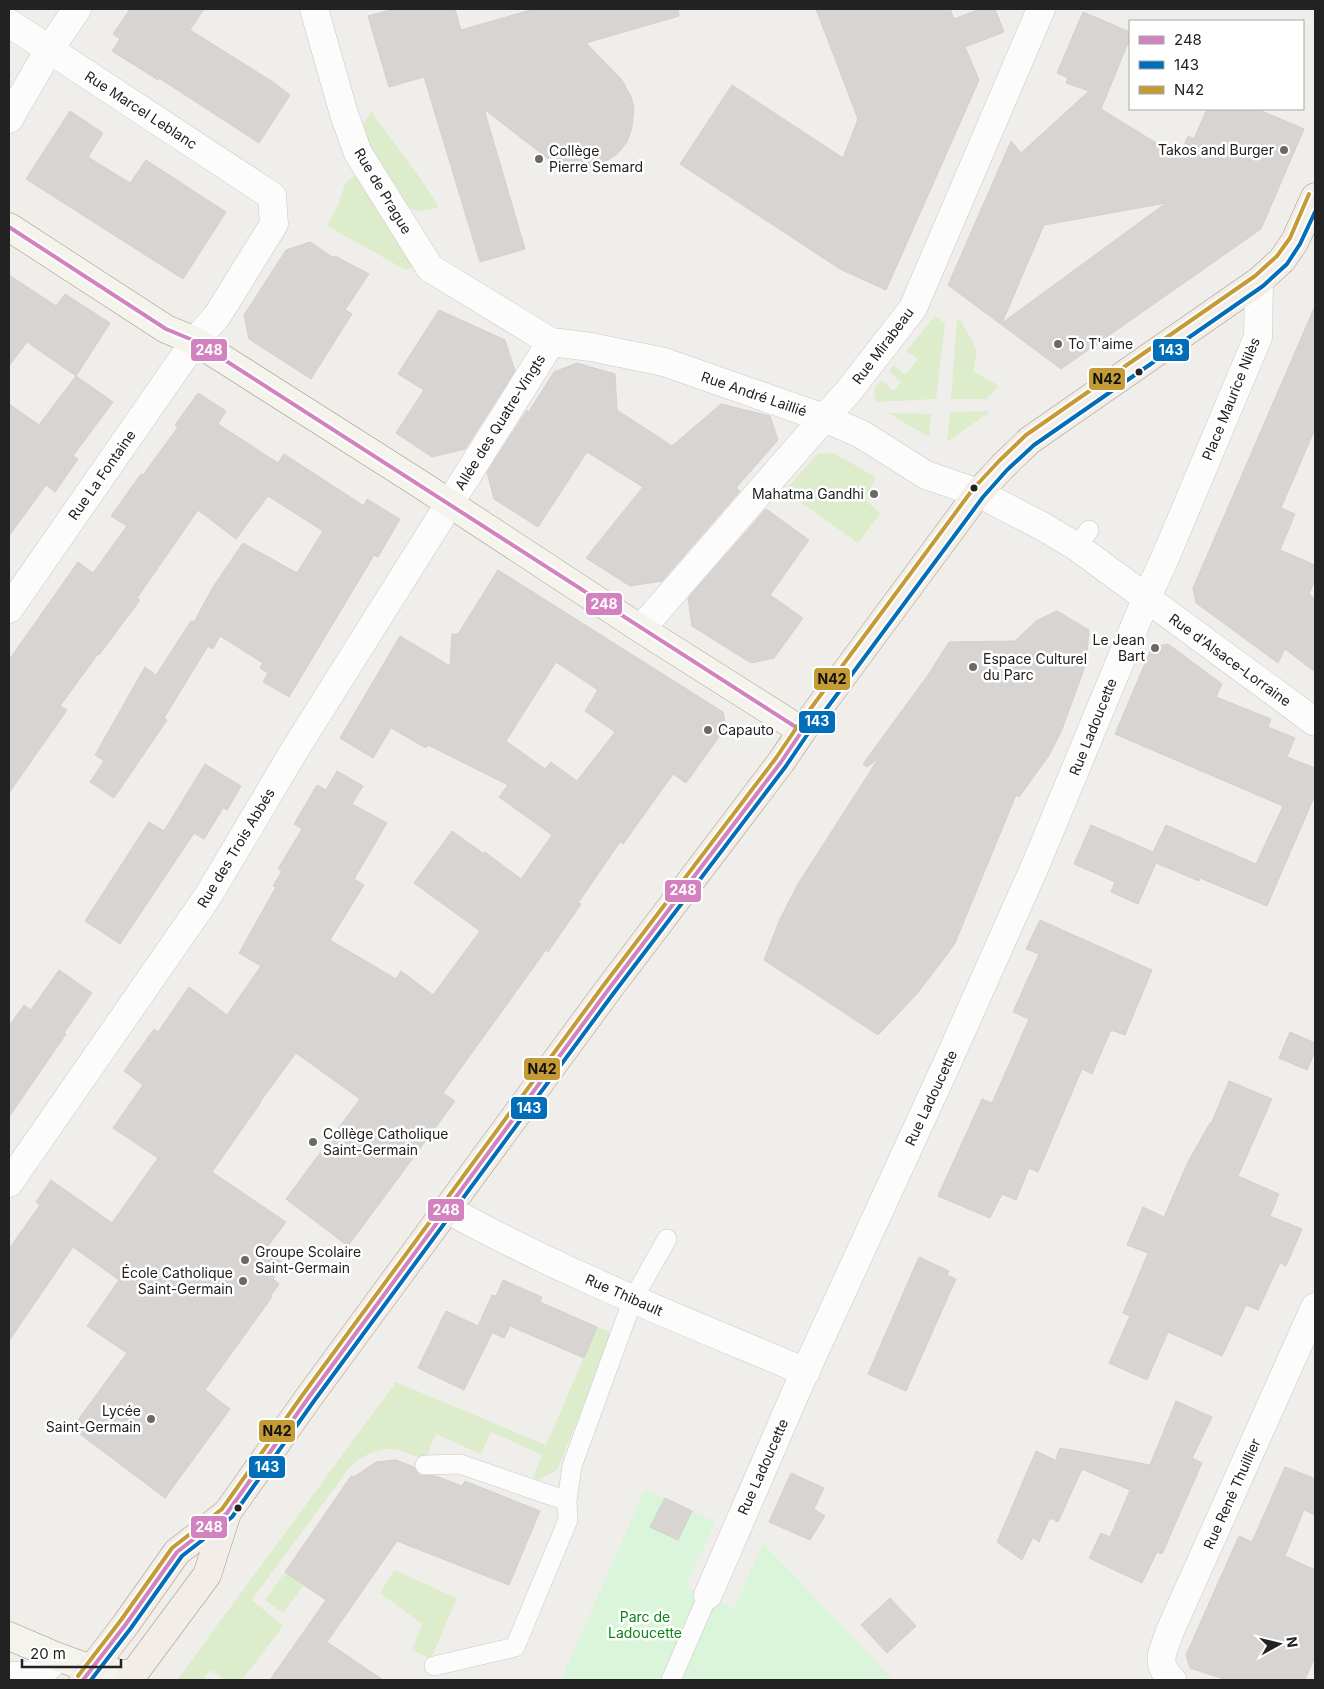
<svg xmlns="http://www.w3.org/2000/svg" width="1324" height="1689" viewBox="0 0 1324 1689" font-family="Inter,sans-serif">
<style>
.grass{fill:#ddeccb}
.park{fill:#daf5da}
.building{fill:#d7d4d2;stroke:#d3d0cc;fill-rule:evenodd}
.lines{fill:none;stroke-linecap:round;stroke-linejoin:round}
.lane-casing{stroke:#c9c8c7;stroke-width:20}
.street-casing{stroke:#c9c8c7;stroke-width:29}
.secondary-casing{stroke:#999a82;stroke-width:29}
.primary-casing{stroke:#a79c86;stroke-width:29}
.lane{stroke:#fdfcfc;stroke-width:19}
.street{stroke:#fdfcfc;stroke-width:28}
.secondary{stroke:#f4f4ed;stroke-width:28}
.primary{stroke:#f3ede7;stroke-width:28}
.bus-1-casing{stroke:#fff;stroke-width:8}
.bus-2-casing{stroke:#fff;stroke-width:8}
.bus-3-casing{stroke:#fff;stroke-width:8}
.bus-1{stroke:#d282be;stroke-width:4}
.bus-2{stroke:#006eb8;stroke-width:4}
.bus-3{stroke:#c49b36;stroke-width:4}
.poi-dot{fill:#6a6968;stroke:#fff;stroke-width:2}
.bus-dot{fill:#222;stroke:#fff;stroke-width:2}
.labels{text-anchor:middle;stroke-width:5;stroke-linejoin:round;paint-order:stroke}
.street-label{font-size:14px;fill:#222;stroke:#fff}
.poi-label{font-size:14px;fill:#222;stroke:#fff;text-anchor:start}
.park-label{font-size:14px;fill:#0c8416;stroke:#fff}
.line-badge{stroke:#fff;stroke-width:2}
.badge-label{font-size:14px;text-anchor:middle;font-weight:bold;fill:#fff}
.pale-badge-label{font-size:14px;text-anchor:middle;font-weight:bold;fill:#111}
</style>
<rect width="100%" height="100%" fill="#f0eeeb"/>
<path class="grass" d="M371,111L422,181L439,207C426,211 418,213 406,206L360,131Z
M360,173L415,266L406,270L327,226L338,205L346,182L351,178Z
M935,316L945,323L936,399L876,402L874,389L882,380L893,391L901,382L889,371L894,365L905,375L918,359L906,351Z
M957,320L961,321L977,350L973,371L999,386L986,399H951Z
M991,411L947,442L950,412Z
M888,413L931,414L929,437Z
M833,453L876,477L866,496L868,503L881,513L858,543L785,491L817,454Z
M597,1327L608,1331L612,1335L606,1352L557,1470L538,1480L533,1477L542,1455L491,1432L481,1454L436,1434L425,1460C414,1456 402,1450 391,1449C375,1448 359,1458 349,1468L252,1600L283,1626L242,1680H225L210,1670L203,1680H177L396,1382L546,1445Z
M394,1570L457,1598L431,1659L412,1650L422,1624L380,1593Z
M285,1572L304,1585L283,1613L265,1600Z"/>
<path class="park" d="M645,1489L715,1522L686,1586L734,1609L763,1543L893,1680H561Z"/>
<path class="building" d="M130,9H204L190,30L273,82L290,95L259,143L159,78L158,80L112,51L120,39L113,34Z
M394,9H455L461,30L534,9H678L679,16L586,43L622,80L631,97L634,108L632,127L627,142L617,154L601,164L586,169H575L556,164L547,158L484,109L525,249L480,262L424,77L389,87L368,16Z
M816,9H950L954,19L980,9H995L1004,32L965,47L979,80L886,290L840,269L680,164L732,85L843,158L858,119Z
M1083,12L1130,32V38L1101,109L1179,157L1188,136L1194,139L1207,109H1257L1304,129L1261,229L1061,369L948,285L1011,141L1021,153L1089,91L1066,83L1068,78L1057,73ZM1166,203L1002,323L1044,225Z
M70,111L103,133L88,157L130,183L146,160L226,212L183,279L26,179Z
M310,242L334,258L335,256L369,274L345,310L352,314L311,379L249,339L244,315L286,250Z
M9,275L56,306L65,294L110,323L76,376L27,342L9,366Z
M1315,306V429L1281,508L1295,514L1280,550L1315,565V579L1309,594L1315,599V672L1285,649L1278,663L1196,603L1193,588Z
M439,310L505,340L515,371L465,449L432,457L396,433L424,390L398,374Z
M577,363L615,374L617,410L672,446L721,404L770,416L778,440L736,488L740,491L662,581L630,586L586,558L643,487L587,452L538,527L494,499L487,472L527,410L528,413L554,372Z
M76,376L113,402L73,456L78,459L55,492L46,485L9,536V404L39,425Z
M198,393L226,411L218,424L278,463L284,454L364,506L367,499L400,519L378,557L374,555L289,697L263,682L268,673L260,668L263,663L220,636L213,649L208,646L164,718L167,720L114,798L90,782L104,761L95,755L145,667L156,675L191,621L194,622L213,587L243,543L297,573L323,531L268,496L236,539L198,510L137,598L140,600L99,655L98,654L60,706L67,710L9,793V660L78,562L93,573L127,526L111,516L141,474L143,475L178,427L175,425Z
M766,509L809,540L770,595L803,618L774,658L751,663L692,626L688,598Z
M498,570L723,712L726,727L686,783L673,774L623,844L620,842L578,903L581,904L548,952L546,950L443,1093L455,1101L348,1246L286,1199L360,1099L296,1053L260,1102H261L212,1172L286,1222L265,1250L283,1263L273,1279L279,1284L271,1295L272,1297L205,1390L230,1409L165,1498L72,1428L127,1353L87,1326L119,1280L73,1247L9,1341V1249L40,1205L36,1202L51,1180L112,1223L158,1158L113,1128L143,1085L124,1071L154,1029L158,1032L189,987L227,1015L261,966L239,953L276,887L273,886L282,871L278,869L302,829L294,824L317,785L326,790L337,771L363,786L352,804L387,823L354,879L364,885L330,940L396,979L401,971L433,995L480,931L414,883L452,831L484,854L485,852L521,879L552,835L499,797L508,785L428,745L426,748L391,728L373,758L340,738L400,636L450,666L452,634H458ZM556,662L598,690L585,711L615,732L577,781L551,762L545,769L506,741Z
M1057,611L1089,630L1087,654L1083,672L1061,732L1048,757L1019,797L1016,795L955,943L946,956L915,996L878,1035L764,960L780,919L798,884L878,759L867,767L863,764L928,675L949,642L1015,641L1036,621Z
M1168,644L1222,684L1216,697L1271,719L1268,727L1295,738L1287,757L1315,768V795L1267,906L1200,878L1199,881L1156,863L1138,904L1111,892L1115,882L1074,864L1091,825L1153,852L1166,825L1256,864L1283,806L1115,734L1152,647Z
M205,764L241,786L227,810L223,808L204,839L194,833L120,944L85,921L149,822L164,831Z
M1040,920L1152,970L1125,1035L1111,1030L1092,1074L1082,1069L1038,1172L1029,1168L1016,1200L1002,1194L990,1218L938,1196L982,1099L992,1103L1029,1019L1013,1012L1039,954L1026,949Z
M59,970L92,993L64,1033L66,1034L9,1117V1026L24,1005L31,1010Z
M1290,1032L1315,1043V1051L1307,1070L1279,1058Z
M1229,1081L1272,1099L1238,1176L1279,1194L1270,1216L1302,1229L1286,1266L1280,1263L1258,1310L1246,1305L1222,1356L1168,1332L1147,1380L1109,1363L1130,1316L1123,1313L1148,1253L1127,1245L1143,1207L1164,1217L1188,1162L1210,1123L1211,1124Z
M919,1257L949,1271L947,1275L956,1279L906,1391L868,1374Z
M503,1280L542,1297L540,1302L597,1327L584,1358L510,1326L504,1338L489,1331L492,1333L464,1390L418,1368L446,1311L478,1326L492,1295L496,1296Z
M1176,1401L1212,1417L1192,1458L1202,1463L1162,1554L1157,1552L1142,1583L1089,1558L1101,1533L1110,1537L1130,1490L1082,1469L1058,1522L1050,1518L1039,1542L1033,1537L1022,1560L997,1542L1036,1451L1057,1461L1058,1459L1056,1458L1060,1448L1150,1465Z
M396,1460L414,1467L416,1471L420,1475L436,1476L462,1486L465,1481L540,1511L509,1585L397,1541L327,1642L383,1680H270L326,1600L285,1572L351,1476L354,1477L376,1462Z
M1285,1467L1311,1477L1315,1480V1515L1304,1510L1285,1556L1315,1570V1657L1305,1680H1227L1190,1668L1186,1655L1239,1536L1252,1542Z
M791,1473L824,1488L814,1509L825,1516L810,1540L769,1522Z
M665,1498L692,1511L678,1540L650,1527Z
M890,1598L916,1626L887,1653L861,1625Z"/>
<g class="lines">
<g class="lane-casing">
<path id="lane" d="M1077,547L1089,530
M425,1465L460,1464L567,1501
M434,1666L515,1647L568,1520L567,1501L572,1466L633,1299L667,1239
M671,1680L708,1595"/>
</g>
<g class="street-casing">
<path id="street" d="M314,9L344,114L358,153L430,268L551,342L591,347L664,362L824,418L861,434L926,475L978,493L1042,526L1077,547L1315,722
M9,23L272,196L274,224L217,316L195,341L9,609
M9,119L49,50L77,9
M641,629L824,418L848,392L913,308L1041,9
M9,1183L208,896L294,751L551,342
M447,1209C562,1273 685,1321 806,1372
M708,1595L795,1394L949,1059L1036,864L1146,599L1165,558L1258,337L1259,281
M9,1676L39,1675L58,1657
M1172,1680C1154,1662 1163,1652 1170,1631L1315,1307"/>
</g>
<g class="secondary-casing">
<path id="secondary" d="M9,227L166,329L195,341L420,484L641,629L802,731
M9,1636L58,1657L91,1669L132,1675"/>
</g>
<g class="primary-casing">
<path id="primary" d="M83,1680L126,1624L177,1552L227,1513L309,1397L608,990L781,762L802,731L978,493L1003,466L1030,440L1259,281L1282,260L1295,241L1315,197
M129,1680L207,1575L227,1513"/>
</g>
<use href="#lane" class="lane"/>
<use href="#street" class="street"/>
<use href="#secondary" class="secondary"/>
<use href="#primary" class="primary"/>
<g class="bus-1-casing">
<path id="bus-1" d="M9,227L166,329L195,341C398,470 599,602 802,731
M83,1680L126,1624L177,1552L227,1513L309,1397L608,990L781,762L802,731"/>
</g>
<g class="bus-2-casing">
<path id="bus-2" d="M91,1680L131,1628L182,1556L232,1517L314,1401L613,994L786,766L807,735L983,497L1007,470L1034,445L1263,286L1287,264L1300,244L1315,212"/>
</g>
<g class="bus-3-casing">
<path id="bus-3" d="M78,1676L121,1620L172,1548L222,1509L304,1393L603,986L776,758L797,727L973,489L999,461L1026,435L1255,276L1277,256L1290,238L1309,194"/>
</g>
<use href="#bus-1" class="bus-1"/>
<use href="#bus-2" class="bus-2"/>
<use href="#bus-3" class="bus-3"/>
</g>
<g class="poi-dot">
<circle cx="1284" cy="150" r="5"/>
<circle cx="539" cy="159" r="5"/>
<circle cx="1058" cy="344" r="5"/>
<circle cx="874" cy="494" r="5"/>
<circle cx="1155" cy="648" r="5"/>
<circle cx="973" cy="667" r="5"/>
<circle cx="708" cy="730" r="5"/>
<circle cx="313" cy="1142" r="5"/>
<circle cx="245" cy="1260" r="5"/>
<circle cx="243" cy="1281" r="5"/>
<circle cx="151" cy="1419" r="5"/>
</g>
<g class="bus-dot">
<circle cx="1139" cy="372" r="4.5"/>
<circle cx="974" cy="488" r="4.5"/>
<circle cx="238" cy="1508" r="4.5"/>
</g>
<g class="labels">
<g class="street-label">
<text transform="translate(141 110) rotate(33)" y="5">Rue Marcel Leblanc</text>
<text transform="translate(383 191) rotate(59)" y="5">Rue de Prague</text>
<text transform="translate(883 346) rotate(-53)" y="5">Rue Mirabeau</text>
<text transform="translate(754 394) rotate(19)" y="5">Rue André Laillié</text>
<text transform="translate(1231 399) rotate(-68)" y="5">Place Maurice Nilès</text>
<text transform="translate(500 422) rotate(-58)" y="5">Allée des Quatre-Vingts</text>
<text transform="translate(102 475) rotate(-55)" y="5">Rue La Fontaine</text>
<text transform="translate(1230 660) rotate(36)" y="5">Rue d'Alsace-Lorraine</text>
<text transform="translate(1093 727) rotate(-68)" y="5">Rue Ladoucette</text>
<text transform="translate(236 848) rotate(-59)" y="5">Rue des Trois Abbés</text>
<text transform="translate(931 1098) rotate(-65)" y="5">Rue Ladoucette</text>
<text transform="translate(624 1295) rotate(24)" y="5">Rue Thibault</text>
<text transform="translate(763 1467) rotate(-66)" y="5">Rue Ladoucette</text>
<text transform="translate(1232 1494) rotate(-66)" y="5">Rue René Thuillier</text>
</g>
<g class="poi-label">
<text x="1274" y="155" text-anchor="end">Takos and Burger</text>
<text x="549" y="156">Collège<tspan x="549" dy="16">Pierre Semard</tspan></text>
<text x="1068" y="349">To T'aime</text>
<text x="864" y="499" text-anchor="end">Mahatma Gandhi</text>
<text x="1145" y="645" text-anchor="end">Le Jean<tspan x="1145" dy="16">Bart</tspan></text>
<text x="983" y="664">Espace Culturel<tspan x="983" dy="16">du Parc</tspan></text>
<text x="718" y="735">Capauto</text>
<text x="323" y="1139">Collège Catholique<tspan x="323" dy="16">Saint-Germain</tspan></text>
<text x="255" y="1257">Groupe Scolaire<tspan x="255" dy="16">Saint-Germain</tspan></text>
<text x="233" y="1278" text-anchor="end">École Catholique<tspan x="233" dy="16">Saint-Germain</tspan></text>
<text x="141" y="1416" text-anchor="end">Lycée<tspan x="141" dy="16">Saint-Germain</tspan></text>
</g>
<g class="park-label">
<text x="645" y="1622">Parc de<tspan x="645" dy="16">Ladoucette</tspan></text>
</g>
</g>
<g class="line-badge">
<rect x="1152" y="338" width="38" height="24" rx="5" fill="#006eb8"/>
<rect x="190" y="338" width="38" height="24" rx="5" fill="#d282be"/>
<rect x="1088" y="367" width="38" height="24" rx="5" fill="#c49b36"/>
<rect x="585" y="592" width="38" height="24" rx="5" fill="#d282be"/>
<rect x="813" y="667" width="38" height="24" rx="5" fill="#c49b36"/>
<rect x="798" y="710" width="38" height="24" rx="5" fill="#006eb8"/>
<rect x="664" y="879" width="38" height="24" rx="5" fill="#d282be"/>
<rect x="523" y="1057" width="38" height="24" rx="5" fill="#c49b36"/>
<rect x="510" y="1096" width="38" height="24" rx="5" fill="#006eb8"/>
<rect x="427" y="1198" width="38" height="24" rx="5" fill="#d282be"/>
<rect x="258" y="1419" width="38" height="24" rx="5" fill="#c49b36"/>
<rect x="248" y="1455" width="38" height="24" rx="5" fill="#006eb8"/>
<rect x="190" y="1515" width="38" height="24" rx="5" fill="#d282be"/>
</g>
<g class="badge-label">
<text x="1171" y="355">143</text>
<text x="209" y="355">248</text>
<text x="604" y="609">248</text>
<text x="817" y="726">143</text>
<text x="683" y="895">248</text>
<text x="529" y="1113">143</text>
<text x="446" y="1215">248</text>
<text x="267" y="1472">143</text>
<text x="209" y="1532">248</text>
</g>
<g class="pale-badge-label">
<text x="1107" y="384">N42</text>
<text x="832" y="684">N42</text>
<text x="542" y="1074">N42</text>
<text x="277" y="1436">N42</text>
</g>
<rect width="1324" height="1689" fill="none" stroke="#222222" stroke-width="20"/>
<rect x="1129" y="20" width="175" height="90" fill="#ffffff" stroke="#a7a7a7"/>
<rect x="1139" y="36" width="25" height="8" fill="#d282be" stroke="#a7a7a7"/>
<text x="1174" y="45" font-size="15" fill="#222222">248</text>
<rect x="1139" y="61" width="25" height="8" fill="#006eb8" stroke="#a7a7a7"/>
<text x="1174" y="70" font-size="15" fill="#222222">143</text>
<rect x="1139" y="86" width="25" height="8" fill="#c49b36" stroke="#a7a7a7"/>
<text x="1174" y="95" font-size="15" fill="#222222">N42</text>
<g transform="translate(1279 1644) rotate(82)" stroke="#ffffff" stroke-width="4" paint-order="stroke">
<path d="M0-4L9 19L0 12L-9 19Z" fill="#222222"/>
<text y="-8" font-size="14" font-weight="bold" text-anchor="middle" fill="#222222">N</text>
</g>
<path d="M22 1659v8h99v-8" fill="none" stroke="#222222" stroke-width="2.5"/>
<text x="30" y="1659" font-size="15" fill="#222222" stroke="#ffffff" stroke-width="4" paint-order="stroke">20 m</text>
</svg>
